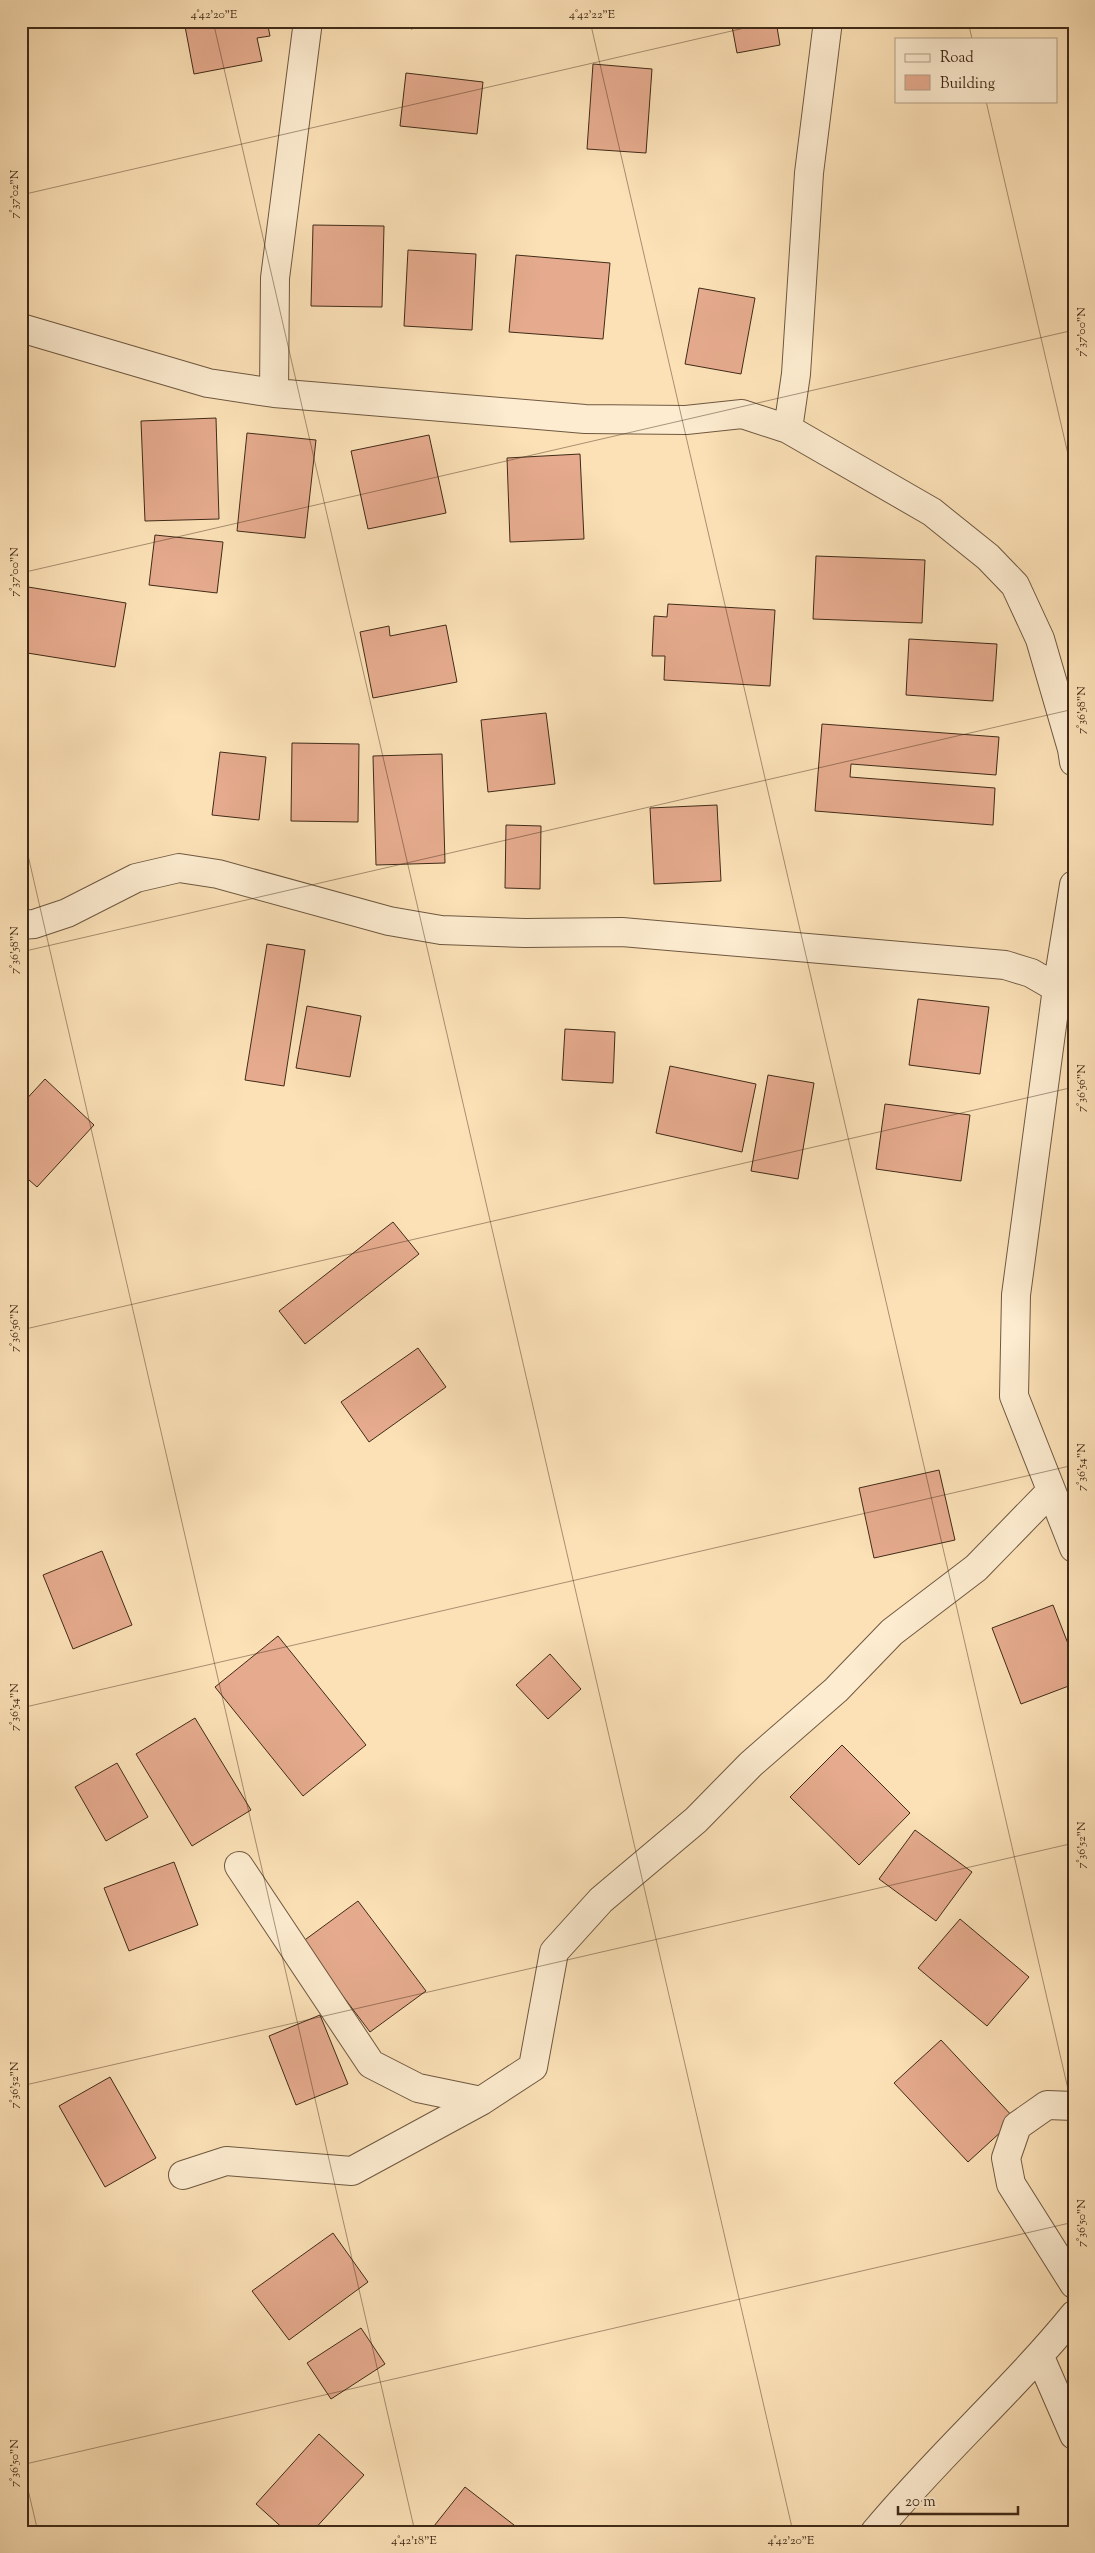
<svg xmlns="http://www.w3.org/2000/svg" width="1095" height="2553" viewBox="0 0 1095 2553" font-family="'Sorts Mill Goudy',serif">
<style>
.building{fill:#e6ab8e;stroke:#402b18}
.lines{fill:none;stroke-linecap:round;stroke-linejoin:round}
.minor-casing{stroke:#6f5840;stroke-width:30}
.minor{stroke:#fdecd0;stroke-width:28}
.ticks{fill:none;stroke:#402b18;stroke-width:1;stroke-opacity:0.45}
.neatline{fill:none;stroke:#402b18;stroke-width:2}
.ticks-label{font-size:12px;text-anchor:middle;fill:#402b18}
</style>
<rect width="100%" height="100%" fill="#fce1b7"/>
<filter id="stains"><feTurbulence type="fractalNoise" baseFrequency=".004" numOctaves="4"/><feColorMatrix values="0 0 0 0 .2 0 0 0 0 .09 0 0 0 0 .02 0 0 0 .5 -.17"/></filter>
<radialGradient id="worn" r=".72"><stop offset=".6" stop-color="#630" stop-opacity="0"/><stop offset="1" stop-color="#630" stop-opacity=".3"/></radialGradient>
<path class="building" d="M184,21H267L270,36L257,38L262,61L194,74Z
M409,21H442L411,29Z
M731,21H776L780,45L737,53Z
M593,64L652,69L646,153L587,149Z
M406,73L483,82L477,134L400,126Z
M313,225L384,226L382,307L311,306Z
M408,250L476,254L472,330L404,326Z
M516,255L610,263L603,339L509,332Z
M699,288L755,298L741,374L685,364Z
M216,418L219,519L145,521L141,421Z
M247,433L316,440L305,538L237,531Z
M429,435L446,513L368,529L351,451Z
M580,454L584,539L510,542L507,458Z
M155,535L223,542L217,593L149,585Z
M816,556L925,560L922,623L813,619Z
M22,586L126,603L115,667L21,652Z
M668,604L775,610L770,686L664,680L665,656H652L654,616L667,617Z
M446,625L457,682L373,698L360,632L389,626L390,636Z
M909,639L997,644L993,701L906,695Z
M546,713L555,784L488,792L481,720Z
M822,724L999,737L996,775L851,764L850,777L995,788L993,825L815,811Z
M292,743L359,744L358,822L291,821Z
M220,752L266,757L259,820L212,815Z
M442,754L445,863L376,865L373,756Z
M717,805L721,881L654,884L650,808Z
M506,825L541,826L540,889L505,888Z
M267,944L305,950L284,1086L245,1080Z
M918,999L989,1007L980,1074L909,1065Z
M307,1006L361,1016L350,1077L296,1068Z
M565,1029L615,1032L613,1083L562,1080Z
M670,1066L756,1084L742,1152L656,1133Z
M768,1075L814,1083L798,1179L751,1171Z
M45,1079L94,1125L37,1187L21,1173V1105Z
M885,1104L970,1115L961,1181L876,1169Z
M393,1222L419,1254L305,1344L279,1311Z
M418,1348L446,1387L369,1442L341,1402Z
M939,1470L955,1540L874,1558L859,1488Z
M102,1551L132,1625L73,1649L43,1575Z
M1053,1605L1074,1659V1684L1021,1704L992,1628Z
M278,1636L366,1745L303,1796L215,1687Z
M550,1654L581,1689L548,1719L516,1685Z
M195,1718L251,1810L192,1846L136,1754Z
M842,1745L910,1813L859,1865L790,1797Z
M117,1763L148,1817L106,1841L75,1787Z
M915,1830L972,1872L936,1921L879,1879Z
M174,1862L198,1925L129,1951L104,1888Z
M358,1901L426,1991L370,2032L302,1942Z
M960,1919L1029,1977L987,2026L918,1968Z
M320,2015L348,2084L296,2105L269,2036Z
M941,2040L1015,2119L968,2162L894,2083Z
M110,2077L156,2158L105,2187L59,2106Z
M333,2233L368,2282L289,2340L252,2291Z
M361,2328L385,2364L331,2399L307,2363Z
M319,2434L364,2475L312,2532H287L256,2504Z
M465,2487L523,2532H441L434,2526Z"/>
<g class="lines">
<g class="minor-casing">
<path id="minor" d="M21,328L208,383L274,393L585,419L686,420L742,414L788,429L932,512L988,557L1015,585L1040,639L1072,749L1074,762
M274,393L275,278L308,21
M788,429L796,374L809,173L828,21
M21,925L34,924L67,913L136,878L179,868L218,874L389,921L441,930L525,933L622,932L1005,965L1031,973L1057,988L1016,1295L1014,1396L1074,1548
M1057,988L1074,885
M239,1866L371,2064L418,2088L481,2101L533,2067L554,1952L601,1900L696,1820L751,1764L836,1690L892,1632L976,1568L1050,1492
M1074,2106L1047,2105L1017,2126L1006,2158L1011,2184L1074,2284
M183,2175L226,2161L352,2171L481,2101
M1040,2357L1074,2435
M875,2532C938,2456 1012,2391 1074,2315"/>
</g>
<use href="#minor" class="minor"/>
</g>
<path class="ticks" d="M213,21L793,2532M590,21L1074,2115M968,21L972,39M986,101L1074,480M21,195L775,21M21,573L1074,330M21,825L415,2532M21,952L1074,709M21,1330L1074,1087M21,1708L1074,1465M21,2086L1074,1843M21,2460L38,2532M21,2465L1074,2222"/>
<rect width="1095" height="2553" fill="none" stroke="#fce1b7" stroke-width="55"/>
<rect x="895" y="38" width="162" height="65" fill="#fdecd0" stroke="#b19f86"/>
<rect x="905" y="54" width="25" height="8" fill="#fdecd0" stroke="#b19f86"/>
<text x="940" y="62" font-size="15" fill="#402b18">Road</text>
<rect x="905" y="75" width="25" height="15" fill="#e6ab8e" stroke="#b19f86"/>
<text x="940" y="88" font-size="15" fill="#402b18">Building</text>
<path d="M898 2506v8h120v-8" fill="none" stroke="#402b18" stroke-width="2.5"/>
<text x="905" y="2506" font-size="15" fill="#402b18" stroke="#fdecd0" stroke-width="4" paint-order="stroke">20 m</text>
<rect x="28" y="28" width="1040" height="2498" class="neatline"/>
<g class="ticks-label">
<text x="214" y="18">4°42'20"E</text>
<text x="592" y="18">4°42'22"E</text>
<text transform="translate(14 194) rotate(-90)" y="4">7°37'02"N</text>
<text transform="translate(1081 332) rotate(-90)" y="4">7°37'00"N</text>
<text transform="translate(14 572) rotate(-90)" y="4">7°37'00"N</text>
<text transform="translate(1081 710) rotate(-90)" y="4">7°36'58"N</text>
<text transform="translate(14 950) rotate(-90)" y="4">7°36'58"N</text>
<text transform="translate(1081 1088) rotate(-90)" y="4">7°36'56"N</text>
<text transform="translate(14 1328) rotate(-90)" y="4">7°36'56"N</text>
<text transform="translate(1081 1467) rotate(-90)" y="4">7°36'54"N</text>
<text transform="translate(14 1707) rotate(-90)" y="4">7°36'54"N</text>
<text transform="translate(1081 1845) rotate(-90)" y="4">7°36'52"N</text>
<text transform="translate(14 2085) rotate(-90)" y="4">7°36'52"N</text>
<text transform="translate(1081 2223) rotate(-90)" y="4">7°36'50"N</text>
<text transform="translate(14 2463) rotate(-90)" y="4">7°36'50"N</text>
<text x="414" y="2544">4°42'18"E</text>
<text x="791" y="2544">4°42'20"E</text>
</g>
<rect width="100%" height="100%" filter="url(#stains)"/>
<rect width="100%" height="100%" fill="url(#worn)"/>
</svg>
